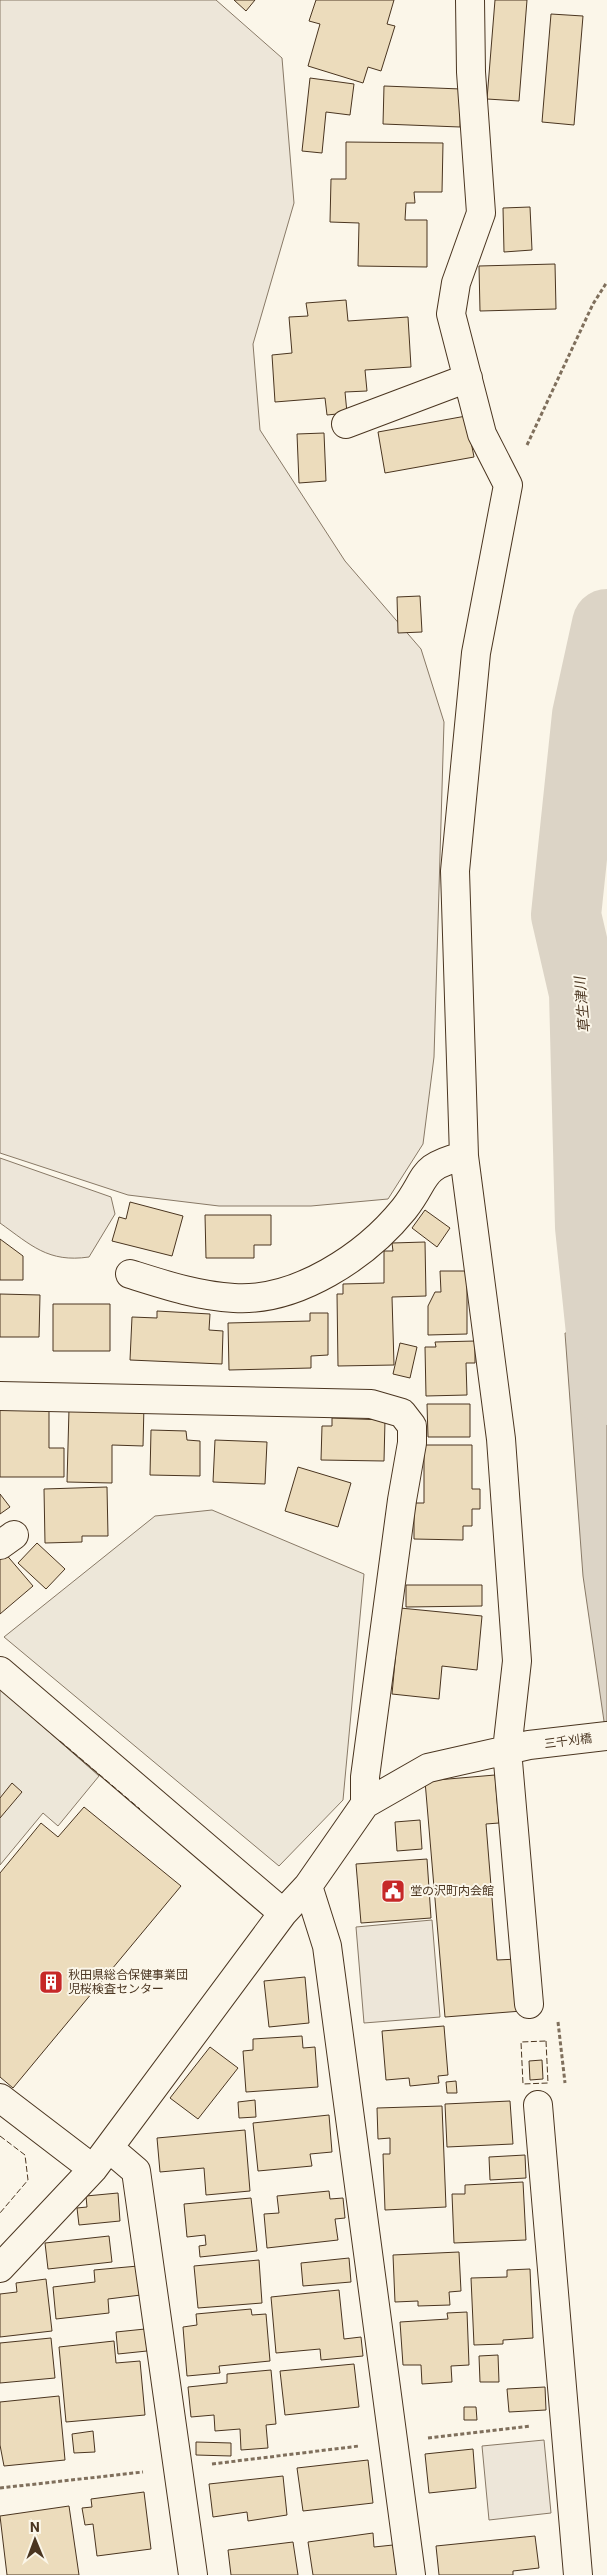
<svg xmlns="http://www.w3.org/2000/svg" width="607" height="2575" viewBox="0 0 607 2575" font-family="Roboto,'Noto Sans JP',sans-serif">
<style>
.green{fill:#ede6d9;stroke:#887966}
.parking{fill:#ede7d9;stroke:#887966}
.water{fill:#dcd4c6;stroke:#887966}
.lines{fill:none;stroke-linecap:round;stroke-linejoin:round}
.river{stroke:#dcd4c6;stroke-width:70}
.building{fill:#ecdcbc;stroke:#4a3520}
.minor-casing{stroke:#4a3520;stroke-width:30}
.path{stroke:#7f6f5c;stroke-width:3;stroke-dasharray:4 2.5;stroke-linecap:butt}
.minor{stroke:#fbf6e9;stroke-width:28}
.fence{stroke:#4a3520;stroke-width:1;stroke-dasharray:6 2.5;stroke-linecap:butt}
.labels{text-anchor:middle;stroke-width:4;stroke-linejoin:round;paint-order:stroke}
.street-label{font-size:12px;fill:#4a3520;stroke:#fbf6e9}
.poi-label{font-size:12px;fill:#4a3520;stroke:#fbf6e9;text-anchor:start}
.water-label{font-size:14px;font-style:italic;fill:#4a3520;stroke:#fbf6e9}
</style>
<rect width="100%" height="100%" fill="#fbf6e9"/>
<path class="green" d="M0,0H216L282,58L294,203L253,344L260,430L345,561L421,649L444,722L434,1057L423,1144L388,1199L311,1206H219L128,1195L0,1153Z
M0,1158L111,1197L115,1214L89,1257C48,1263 31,1245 0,1223Z
M432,1920L440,2017L364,2023L356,1927Z
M544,2440L551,2513L489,2520L482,2446Z"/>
<path class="parking" d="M212,1510L364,1574L343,1800L279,1866L4,1637L155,1516Z
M0,1689L99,1776L58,1826L43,1813L0,1865Z"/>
<path class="water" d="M607,1332V1742L583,1576L565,1333Z"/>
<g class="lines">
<path class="river" d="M607,624L587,715L566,915L584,993L590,1227L607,1390"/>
</g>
<path class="building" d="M234,0H255L246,11Z
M316,0H394L387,24L395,26L381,71L368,67L363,83L308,66L320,24L309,21Z
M495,0H527L519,101L487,99Z
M551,14L583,16L574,125L542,122Z
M310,78L354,84L350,115L326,112L322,153L302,151Z
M384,86L461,89L460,127L383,124Z
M346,142L443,143L442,192H414L415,203H406L405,220H427V267L358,266L359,223L330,222L331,179H346Z
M530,207L532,250L504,252L503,208Z
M555,264L556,309L480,311L479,266Z
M346,300L348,321L408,317L411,367L365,370L367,391L345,392L347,413L327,415L325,398L275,402L272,355L292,353L289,317L308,316L306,303Z
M466,416L474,457L385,473L378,432Z
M324,433L326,481L299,483L297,434Z
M420,596L422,632L398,633L397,597Z
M130,1202L183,1216L172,1256L112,1241L119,1217L126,1219Z
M425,1210L450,1228L437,1247L412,1228Z
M205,1215H271V1245H254V1258H206Z
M0,1239L23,1256V1280H0Z
M425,1242L426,1296L392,1297L394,1365L338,1366L337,1294H343V1284L384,1283V1251H393L392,1243Z
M440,1271H467V1334L428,1335V1306L435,1292H441Z
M0,1294L40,1295L39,1337H0Z
M53,1304H110V1351H53Z
M157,1311L210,1314L209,1330L223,1331L222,1364L130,1360L132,1317L157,1318Z
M310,1313H328V1355L311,1356V1368L229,1370L228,1323L310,1321Z
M475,1341V1363H466L467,1395L426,1396L425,1347H436L435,1342Z
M400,1343L417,1347L410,1378L393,1374Z
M427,1404H470V1437H428Z
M0,1405H49V1448H64V1477H0Z
M144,1405L143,1446L112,1445V1483L67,1482L69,1409Z
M332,1418L385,1420L384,1461L321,1460L322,1426H332Z
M151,1430L186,1431L187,1440L200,1441V1476L150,1475Z
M215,1440L267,1442L265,1484L213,1482Z
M424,1445H472V1489H480V1509H472V1526H463V1540L414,1539V1503H424Z
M298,1467L351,1483L338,1527L285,1511Z
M107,1487L108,1536H82V1542L45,1543L44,1489Z
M0,1494L10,1507L0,1514Z
M37,1543L65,1569L46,1589L18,1563Z
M4,1552L33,1586L0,1614V1555Z
M406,1585H482V1606L406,1607Z
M400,1608L482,1616L477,1670L442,1666L439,1699L392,1694Z
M495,1775L499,1823L486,1824L497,1960L518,1959L522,2011L445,2017L425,1781Z
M12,1783L22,1792L0,1818V1798Z
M84,1807L181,1886L13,2088L0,2077V1873L41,1823L58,1837Z
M420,1820L422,1849L397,1851L395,1822Z
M427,1859L431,1918L361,1923L356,1864Z
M305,1977L309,2023L269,2027L264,1981Z
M444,2026L448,2075L438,2076L439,2083L410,2086L409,2078L386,2080L382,2031Z
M302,2036L303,2048L315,2047L318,2087L246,2092L243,2051L253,2050V2039Z
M210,2047L238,2068L198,2119L170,2098Z
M542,2060L543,2079L530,2080L529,2061Z
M456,2081L457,2093H447L446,2082Z
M255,2100L256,2117L239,2118L238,2102Z
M510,2101L513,2144L447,2147L445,2104Z
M442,2106L446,2207L385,2210L383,2154H390V2138L378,2139L377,2108Z
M329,2115L332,2152L310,2154L312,2166L258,2171L253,2123Z
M245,2130L250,2191L206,2195L204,2168L160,2172L157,2138Z
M525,2155L526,2178L490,2180L489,2157Z
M523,2182L526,2240L454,2243L452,2194H465V2185Z
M329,2191L330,2199L343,2198L345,2218L335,2219L338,2240L267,2248L264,2214L279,2213L277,2196Z
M118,2193L120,2221L79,2225L77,2208L87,2207L86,2196Z
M251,2198L257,2251L200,2257L199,2246L206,2245L205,2235L187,2237L184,2204Z
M109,2236L112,2262L48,2269L45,2243Z
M459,2252L461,2291L449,2292L450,2305L418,2306V2301L395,2302L393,2255Z
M349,2258L351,2282L303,2286L301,2263Z
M259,2260L262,2303L198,2308L194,2266Z
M138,2266L141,2295L108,2299L109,2313L56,2319L53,2287L95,2282L94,2270Z
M530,2269L533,2338L503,2340V2344L474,2345L471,2278L507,2277V2270Z
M46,2279L52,2331L0,2337V2294L17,2292L16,2283Z
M339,2290L344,2339L361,2337L363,2356L321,2360L320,2349L276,2353L271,2297Z
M251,2309L252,2315L266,2314L270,2361L219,2366L220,2373L187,2376L183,2327L197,2325L196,2314Z
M467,2312L469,2365L451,2366L452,2382L422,2384L421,2365H403L400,2322L448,2319L447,2313Z
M145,2329L147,2351L118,2354L116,2332Z
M51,2338L55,2378L0,2383V2343Z
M114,2341L116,2363L140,2361L145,2415L66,2422L59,2347Z
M498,2355L499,2382H480L479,2356Z
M354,2364L359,2407L285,2415L280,2371Z
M271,2370L276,2424L266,2425L268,2448L241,2450L240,2429L215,2431L214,2415L191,2417L188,2387L227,2383V2374Z
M545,2387L546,2410L509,2412L507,2389Z
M59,2396L65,2460L4,2466L0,2445V2402Z
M464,2407H476L477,2420H464Z
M93,2431L95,2452L74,2453L72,2434Z
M196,2442L231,2443V2456L196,2455Z
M473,2449L476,2488L429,2493L425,2454Z
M368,2460L373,2503L303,2511L297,2468Z
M283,2476L287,2515L248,2521L247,2512L213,2517L209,2484Z
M144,2492L151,2549L97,2556L93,2524L85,2525L82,2508L92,2507L91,2499Z
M69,2506L79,2575H7L0,2516Z
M373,2533L374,2547L393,2545L397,2575H313L308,2542Z
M535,2536L539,2568L513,2571V2575H439L436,2546Z
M293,2542L298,2575H231L228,2550Z"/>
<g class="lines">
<g class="minor-casing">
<path id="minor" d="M470,0L471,72L481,213L456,283L451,314L482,434L508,485L476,653L455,871L464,1156L501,1439L517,1661L507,1750L529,2004
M346,424L468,378
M130,1274C165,1285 198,1296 234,1298C297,1302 366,1256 404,1209C429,1177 418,1167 464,1156
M0,1396L371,1404L402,1413L412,1426V1443L402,1500L365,1777V1804
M0,1545L14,1535
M0,1671L283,1913
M308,1886L327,1946L411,2575
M0,2098L93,2169
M538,2105L578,2575
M109,2148L136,2171L193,2575
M0,2268L93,2169L283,1913L308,1886L365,1804L428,1768L529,1745L607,1736"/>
</g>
<path class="path" d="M527,445L593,304L607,282
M558,2022L565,2083
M428,2438L531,2426
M212,2464L359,2446
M0,2488L143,2472"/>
<use href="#minor" class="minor"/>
<path class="fence" d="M60,1741L140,1809
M546,2041L548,2083L523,2084L521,2042Z
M0,2136L25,2155L28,2180L0,2213"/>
</g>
<defs>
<g id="civic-square" transform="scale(1.25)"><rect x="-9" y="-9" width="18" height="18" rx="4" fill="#c62828" stroke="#fbf6e9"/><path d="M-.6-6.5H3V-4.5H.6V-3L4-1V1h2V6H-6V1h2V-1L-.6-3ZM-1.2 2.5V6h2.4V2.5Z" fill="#fff"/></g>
<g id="building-square" transform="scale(1.25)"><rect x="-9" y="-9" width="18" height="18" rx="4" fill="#c62828" stroke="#fbf6e9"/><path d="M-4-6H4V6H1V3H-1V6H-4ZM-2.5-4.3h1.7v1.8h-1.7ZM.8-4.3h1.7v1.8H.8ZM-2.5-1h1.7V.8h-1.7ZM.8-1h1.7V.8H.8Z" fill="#fff"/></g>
</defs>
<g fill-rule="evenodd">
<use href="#civic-square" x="393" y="1891"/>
<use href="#building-square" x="51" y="1982"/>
</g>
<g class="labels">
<g class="street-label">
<text transform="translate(568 1741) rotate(-7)" y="4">三千刈橋</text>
</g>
<g class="poi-label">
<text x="410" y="1895">堂の沢町内会館</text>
<text x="68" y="1979">秋田県総合保健事業団<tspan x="68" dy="14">児桜検査センター</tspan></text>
</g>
<g class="water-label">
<text transform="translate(582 1005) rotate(-95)" y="5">草生津川</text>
</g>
</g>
<g transform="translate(35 2540) rotate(359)" stroke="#fbf6e9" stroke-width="4" paint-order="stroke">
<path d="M0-4L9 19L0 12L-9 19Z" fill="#4a3520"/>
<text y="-8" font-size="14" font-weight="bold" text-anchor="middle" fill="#4a3520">N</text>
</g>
</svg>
